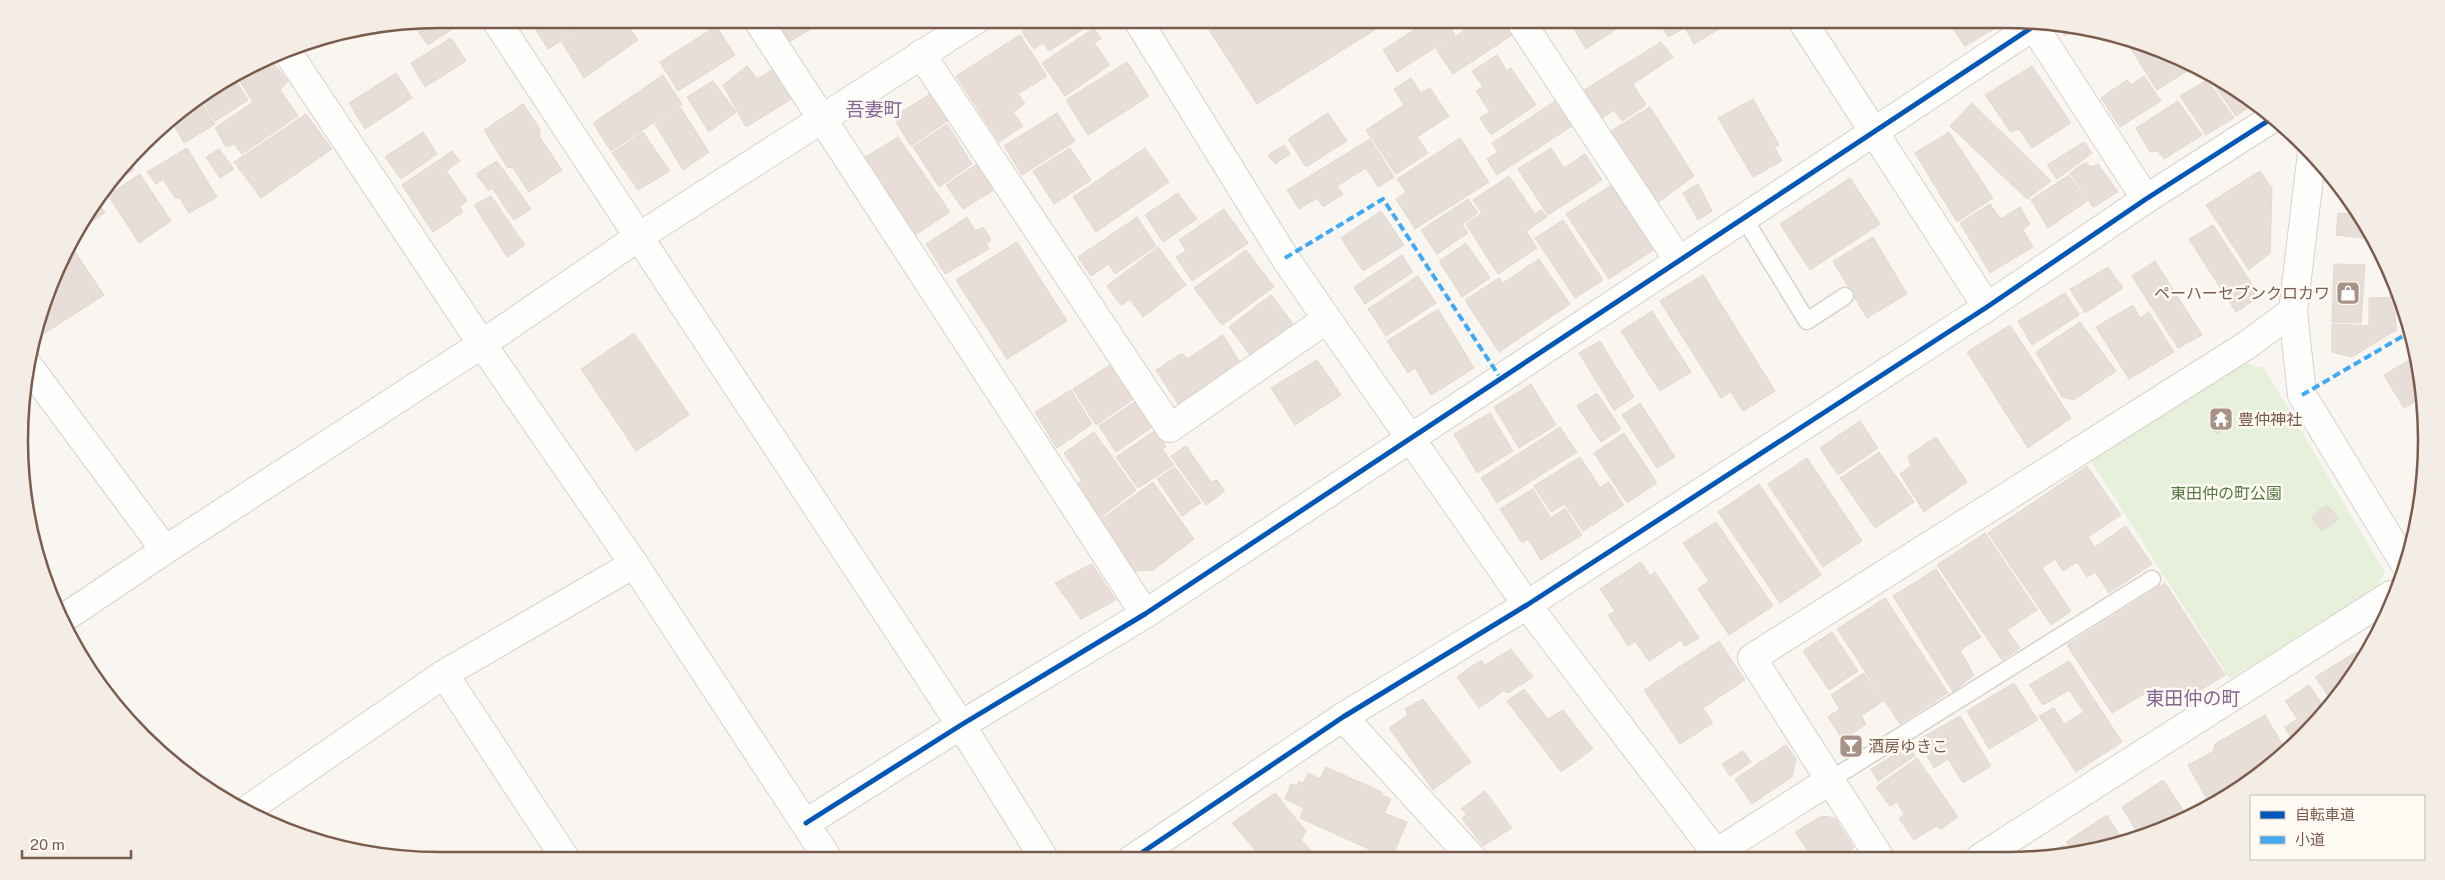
<svg xmlns="http://www.w3.org/2000/svg" width="2445" height="880" viewBox="0 0 2445 880" font-family="'Public Sans','Noto Sans JP',sans-serif">
<style>
.green{fill:#e7f0db}
.building{fill:#e6ded7;stroke:#e2d8d2}
.lines{fill:none;stroke-linecap:round;stroke-linejoin:round}
.service-casing{stroke:#d7d1cb;stroke-width:19}
.minor-casing{stroke:#d7d1cb;stroke-width:30}
.tertiary-casing{stroke:#d7d1cb;stroke-width:30}
.service{stroke:#fefefd;stroke-width:16}
.minor{stroke:#fefefd;stroke-width:28}
.tertiary{stroke:#fefefd;stroke-width:28}
.quiet{stroke:#3fa9f5;stroke-width:4;stroke-dasharray:8 4;stroke-linecap:butt}
.cycleway-casing{stroke:#fffaf3;stroke-width:8}
.cycleway{stroke:#0057b8;stroke-width:5}
.labels{text-anchor:middle;stroke-width:5;stroke-linejoin:round;paint-order:stroke}
.poi-label{font-size:16px;fill:#7a5c4d;stroke:#fffaf3;text-anchor:start}
.park-label{font-size:16px;fill:#537a41;stroke:#fffaf3}
.quarter-label{font-size:19px;fill:#846695;stroke:#fffaf3}
.rim{fill:none;stroke:#7a5c4d;stroke-width:2.5}
</style>
<rect width="100%" height="100%" fill="#f9f5f0"/>
<path class="green" d="M2241,362L2264,368L2385,573L2374,591L2230,679L2091,461Z"/>
<path class="building" d="M465,19L466,20L428,45L417,30L434,20Z
M540,19H595L548,49L532,24Z
M597,19H623L638,40L584,78L562,42Z
M683,19H699L688,26Z
M771,19H818L821,23L787,43Z
M1042,19H1095L1096,21L1049,51L1043,43L1034,49L1022,32Z
M1202,19H1392L1257,104Z
M1430,19H1445L1455,35L1397,72L1383,50Z
M1482,19H1506L1515,33L1453,74L1436,49Z
M1568,19H1632L1586,49Z
M1657,19H1736L1694,44L1685,28L1668,37Z
M1946,19H2003L2005,22L1965,46Z
M716,26L735,55L678,91L660,62Z
M2058,26L2079,28L2065,36Z
M1094,28L1101,39L1094,43L1110,65L1065,96L1042,63Z
M1020,35L1047,76L1018,94L1025,104L1013,112L1023,126L999,142L956,76Z
M451,38L466,61L425,87L411,63Z
M2136,41L2192,62L2199,67L2193,71L2189,70L2157,90L2129,46Z
M1661,42L1673,57L1633,84L1646,105L1622,121L1614,110L1602,118L1584,90Z
M1497,55L1507,71L1511,68L1536,105L1491,135L1480,118L1490,112L1476,91L1483,87L1472,71Z
M270,59L288,81L280,90L298,116L242,154L234,144L226,147L215,128L253,102L238,78Z
M1127,62L1149,96L1088,135L1066,100Z
M253,64L235,76L234,73Z
M747,66L757,79L774,69L793,98L746,127L723,85Z
M2032,66L2071,123L2032,148L2019,129L2011,132L1985,95Z
M396,73L412,98L365,129L349,103Z
M232,74L248,100L215,121L200,96Z
M663,75L682,104L611,151L593,123Z
M2144,76L2161,101L2120,127L2101,98L2127,80L2131,85Z
M2213,76L2256,103L2236,116L2209,78Z
M1411,78L1421,93L1430,88L1449,116L1417,137L1428,153L1396,174L1366,130L1404,105L1394,89Z
M2207,80L2234,118L2206,135L2180,96Z
M713,81L736,112L709,132L687,97Z
M932,93L950,119L911,146L893,117Z
M198,97L215,124L184,143L170,118Z
M1558,99L1575,124L1497,175L1487,159L1498,152L1492,143Z
M1753,99L1779,145L1774,146L1782,161L1753,177L1718,118Z
M2178,101L2202,135L2164,159L2158,151L2150,152L2136,128Z
M1972,103L2051,181L2027,199L1950,126Z
M523,104L540,129L539,136L562,170L529,192L513,168L507,167L484,130Z
M680,107L709,152L683,170L655,124Z
M1650,107L1694,176L1657,203L1609,132Z
M1057,113L1075,141L1022,175L1004,146Z
M1328,113L1347,141L1306,167L1288,139Z
M306,114L332,149L261,198L234,162Z
M947,124L972,164L939,187L913,147Z
M423,132L437,154L401,179L385,157Z
M643,132L670,171L638,190L612,153Z
M1949,132L1993,198L1957,222L1915,153Z
M898,137L950,212L912,237L862,159Z
M1460,138L1489,182L1415,229L1396,199L1406,192L1397,179Z
M1370,139L1394,177L1378,187L1366,168L1337,186L1343,194L1323,207L1317,198L1299,209L1287,190Z
M2084,142L2092,153L2057,179L2047,165Z
M1284,145L1290,154L1275,164L1268,155Z
M187,148L217,197L189,213L180,198H175L163,179L156,184L147,172Z
M1070,148L1091,180L1054,204L1033,171Z
M1145,148L1169,182L1096,232L1073,197Z
M1551,148L1564,168L1585,154L1602,180L1548,215L1518,169Z
M219,149L234,169L220,178L206,157Z
M452,151L460,161L446,171L467,200L460,207L463,212L433,232L402,185Z
M497,161L531,209L514,220L492,188L489,191L476,174Z
M2086,162L2090,167L2098,164L2118,192L2093,207L2070,173Z
M130,163L134,170L114,182Z
M977,164L994,190L963,209L946,185Z
M2260,171L2272,188L2270,253L2249,270L2206,205Z
M140,174L171,221L139,243L108,195Z
M2069,175L2087,201L2048,228L2031,200Z
M1509,176L1535,214L1541,210L1547,217L1526,231L1537,248L1498,274L1466,224L1482,213L1473,200Z
M1850,178L1880,224L1810,270L1780,224Z
M1698,184L1712,211L1698,220L1683,193Z
M1612,185L1655,249L1609,279L1566,214Z
M1178,193L1197,219L1163,242L1145,215Z
M491,196L525,245L507,257L474,205Z
M1468,199L1478,213L1462,224L1468,233L1437,254L1421,230Z
M98,202L105,213L94,220L89,219L82,225L81,222Z
M1990,204L2001,219L2020,207L2030,224L2023,230L2033,247L1990,273L1960,223Z
M1224,209L1248,243L1192,281L1176,257L1186,251L1179,240Z
M1381,211L1404,245L1363,271L1341,238Z
M2338,213L2359,214L2370,230L2371,239L2336,235Z
M967,217L975,231L983,227L991,240L986,244L989,249L945,274L926,244Z
M1137,217L1156,246L1115,274L1109,264L1091,276L1078,257Z
M1563,220L1603,280L1575,298L1535,238Z
M2213,225L2260,296L2236,312L2189,239Z
M1873,237L1907,294L1867,318L1833,261Z
M1017,242L1067,321L1007,359L956,280Z
M69,243L104,295L45,333L37,321L41,304Z
M1466,243L1490,278L1462,297L1439,261Z
M1158,247L1186,285L1143,317L1130,299L1121,305L1107,286Z
M1246,250L1274,287L1222,325L1194,288Z
M1402,255L1413,272L1365,304L1354,287Z
M1539,259L1570,304L1499,352L1465,300L1499,278L1503,283Z
M2155,261L2202,335L2178,348L2132,276Z
M2334,264L2365,265L2361,323L2332,322Z
M2108,267L2123,288L2085,313L2070,289Z
M1703,275L1775,391L1743,411L1731,392L1721,398L1660,301Z
M1418,276L1436,303L1386,336L1368,309Z
M2390,276L2405,309L2395,312L2396,330L2352,357L2332,352V324L2369,326V298L2397,297Z
M2065,293L2079,315L2032,345L2018,321Z
M1271,295L1297,329L1255,361L1229,327Z
M2133,305L2140,318L2149,312L2174,352L2129,379L2096,327Z
M1438,309L1474,368L1431,395L1415,368L1408,373L1387,341Z
M1652,311L1691,372L1660,391L1621,331Z
M2080,322L2116,371L2074,400L2062,397L2036,352Z
M2010,325L2071,418L2028,448L1967,352Z
M634,333L689,415L636,451L581,369Z
M1223,335L1242,366L1180,407L1156,370L1182,353L1187,359Z
M1600,341L1634,397L1614,410L1579,353Z
M2416,356L2423,385V406L2420,408L2416,401L2404,408L2384,375Z
M1317,360L1341,395L1295,425L1271,388Z
M1113,363L1135,398L1096,425L1073,389Z
M1531,384L1556,425L1519,448L1494,407Z
M1071,390L1092,424L1057,448L1035,412Z
M1597,393L1621,429L1601,442L1577,406Z
M1136,401L1154,426L1116,452L1099,426Z
M1640,403L1675,457L1657,468L1622,415Z
M1490,413L1513,451L1477,473L1454,434Z
M2222,414L2229,424L2217,434L2209,424Z
M1860,421L1878,448L1838,475L1820,448Z
M1560,427L1577,452L1497,503L1481,478Z
M1156,430L1166,447L1162,449L1174,465L1138,488L1116,457Z
M1094,432L1136,490L1097,520L1073,486L1082,481L1064,453Z
M1624,433L1657,483L1627,503L1594,453Z
M1936,437L1967,482L1924,512L1900,474L1911,466L1908,456Z
M1186,446L1211,482L1217,480L1225,491L1206,505L1171,456Z
M1879,452L1914,502L1875,528L1840,478Z
M1580,457L1600,488L1609,482L1624,505L1583,531L1565,504L1551,512L1534,486Z
M1807,458L1862,541L1823,567L1768,484Z
M2087,466L2121,515L2088,537L2095,547L2126,526L2152,564L2109,593L2095,572L2087,577L2077,562L2063,571L2055,559L2042,568L2071,611L2051,625L1988,533Z
M1175,467L1201,503L1182,516L1157,479Z
M1153,482L1194,539L1153,570L1135,571L1099,521Z
M1759,484L1821,575L1780,603L1718,512Z
M1533,489L1551,518L1565,508L1582,535L1541,560L1528,539L1522,543L1500,509Z
M2327,505L2339,519L2322,531L2311,517Z
M1716,522L1773,606L1729,635L1698,589L1709,581L1683,543Z
M1985,533L2037,610L2007,630L2020,648L2002,660L1937,565Z
M1641,562L1650,576L1655,572L1699,638L1685,646L1681,640L1649,661L1635,641L1628,646L1608,615L1615,611L1600,589Z
M1092,564L1116,600L1081,619L1055,583Z
M1936,569L1981,637L1960,650L1974,675L1953,692L1893,596Z
M2165,583L2225,675L2173,707L2159,685L2112,713L2067,645Z
M1885,598L1948,693L1900,724L1837,629Z
M1832,632L1858,671L1829,690L1803,651Z
M1719,641L1745,680L1703,708L1713,723L1680,744L1644,690Z
M1511,649L1533,677L1508,693L1503,691L1479,708L1457,677L1481,660L1485,665Z
M2356,652L2361,661L2355,674L2332,701L2315,677Z
M2069,661L2122,742L2076,772L2039,716L2054,708L2064,724L2084,712L2069,690L2043,705L2029,685Z
M1864,673L1883,701L1861,716L1866,724L1843,740L1828,717L1840,709L1831,695Z
M2014,683L2038,720L1989,749L1967,711Z
M2309,685L2325,709L2295,743L2284,727L2298,719L2285,701Z
M1524,689L1548,719L1563,710L1593,749L1561,772L1507,701Z
M1423,699L1471,762L1433,790L1389,728L1408,715L1405,709Z
M2265,715L2287,752L2210,805L2188,765L2214,751L2215,744Z
M1960,716L1991,766L1963,783L1948,759L1934,768L1918,740Z
M1786,745L1796,759L1792,777L1752,804L1735,779Z
M1909,746L1915,756L1878,781L1871,769Z
M1743,751L1751,762L1730,776L1722,764Z
M1917,758L1958,817L1941,829L1936,826L1914,840L1899,818L1904,814L1897,802L1890,806L1876,787Z
M1326,767L1382,792V795L1391,799L1384,813L1407,822L1391,859L1300,818L1304,808L1285,799L1291,784L1297,786L1299,781L1303,784L1308,773L1320,779Z
M2163,780L2189,819L2138,834L2122,807Z
M1485,791L1512,828L1483,846L1462,818L1467,814L1461,809Z
M1275,793L1306,831L1301,840L1319,859H1263L1232,823Z
M2107,815L2122,839L2074,854L2066,842Z
M1822,816L1835,818L1854,848L1838,858H1813L1795,832Z
M2064,845L2070,855L2060,858H2042Z
M1566,851L1572,859H1557Z"/>
<g class="lines">
<g class="service-casing">
<path id="service" d="M1744,218L1807,321L1845,296
M1830,780L2152,579"/>
</g>
<g class="minor-casing">
<path id="minor" d="M495,19L961,725L1045,860
M757,19L1145,614
M1519,19L1679,261
M1801,19L1987,307
M2031,22L2146,199
M286,50L482,344L634,564L829,860
M921,54L1170,428L1327,319
M27,364L165,550
M444,674L567,861
M1343,717L1473,859
M244,812L444,674L634,564
M806,823L961,725L1145,614L2034,26
M1716,853L1830,780
M1880,858L1752,658L2247,345L2293,311
M1980,858L2391,595"/>
</g>
<g class="tertiary-casing">
<path id="tertiary" d="M1137,19L1285,258L1327,319L1527,605L1720,858
M2312,153L2293,311L2302,395L2405,564
M61,620L165,550L482,344L637,238L977,19
M1131,860L1343,717L1527,605L1987,307L2146,199L2274,117"/>
</g>
<use href="#service" class="service"/>
<use href="#minor" class="minor"/>
<use href="#tertiary" class="tertiary"/>
<path class="quiet" d="M1285,258L1383,199L1501,379
M2302,395L2410,332"/>
<g class="cycleway-casing">
<path id="cycleway" d="M806,823L961,725L1145,614L2034,26
M1131,860L1343,717L1527,605L1987,307L2146,199L2274,117"/>
</g>
<use href="#cycleway" class="cycleway"/>
</g>
<defs>
<g id="shop-square" transform="scale(1.25)"><rect x="-9" y="-9" width="18" height="18" rx="4" fill="#a69286" stroke="#fffaf3"/><path d="M-5-2.5h2.3a2.7 3.5 0 0 1 5.4 0H5L5.5 6h-11ZM-1.5-2.5h3a1.5 2.3 0 0 0-3 0Z" fill="#fff"/></g>
<g id="temple-square" transform="scale(1.25)"><rect x="-9" y="-9" width="18" height="18" rx="4" fill="#a69286" stroke="#fffaf3"/><path d="M0-6L5-2H3V0L6.5 2.5H4V6H1.5V3h-3V6H-4V2.5H-6.5L-3 0V-2H-5Z" fill="#fff"/></g>
<g id="bar-square" transform="scale(1.25)"><rect x="-9" y="-9" width="18" height="18" rx="4" fill="#a69286" stroke="#fffaf3"/><path d="M-6-5H6L.8 .8V4.5H3.5V6h-7V4.5H-.8V.8Z" fill="#fff"/></g>
</defs>
<g fill-rule="evenodd">
<use href="#shop-square" x="2348" y="293"/>
<use href="#temple-square" x="2221" y="419"/>
<use href="#bar-square" x="1851" y="746"/>
</g>
<g class="labels">
<g class="poi-label">
<text x="2330" y="299" text-anchor="end">ペーハーセブンクロカワ</text>
<text x="2238" y="425">豊仲神社</text>
<text x="1868" y="752">酒房ゆきこ</text>
</g>
<g class="park-label">
<text x="2226" y="499">東田仲の町公園</text>
</g>
<g class="quarter-label">
<text x="874" y="116">吾妻町</text>
<text x="2193" y="705">東田仲の町</text>
</g>
</g>
<path d="M0 0H2445V880H0ZM440 28H2006A412 412 0 0 1 2418 440V440A412 412 0 0 1 2006 852H440A412 412 0 0 1 28 440V440A412 412 0 0 1 440 28Z" fill="#f4ede6" fill-rule="evenodd"/>
<path class="rim" d="M440 28H2006A412 412 0 0 1 2418 440V440A412 412 0 0 1 2006 852H440A412 412 0 0 1 28 440V440A412 412 0 0 1 440 28Z"/>
<rect x="2250" y="795" width="175" height="65" fill="#fffaf3" stroke="#cabbb1"/>
<rect x="2260" y="811" width="25" height="8" fill="#0057b8" stroke="#cabbb1"/>
<text x="2295" y="820" font-size="15" fill="#7a5c4d">自転車道</text>
<rect x="2260" y="836" width="25" height="8" fill="#3fa9f5" stroke="#cabbb1"/>
<text x="2295" y="845" font-size="15" fill="#7a5c4d">小道</text>
<path d="M22 850v8h109v-8" fill="none" stroke="#7a5c4d" stroke-width="2.5"/>
<text x="30" y="850" font-size="15" fill="#7a5c4d" stroke="#fffaf3" stroke-width="4" paint-order="stroke">20 m</text>
</svg>
